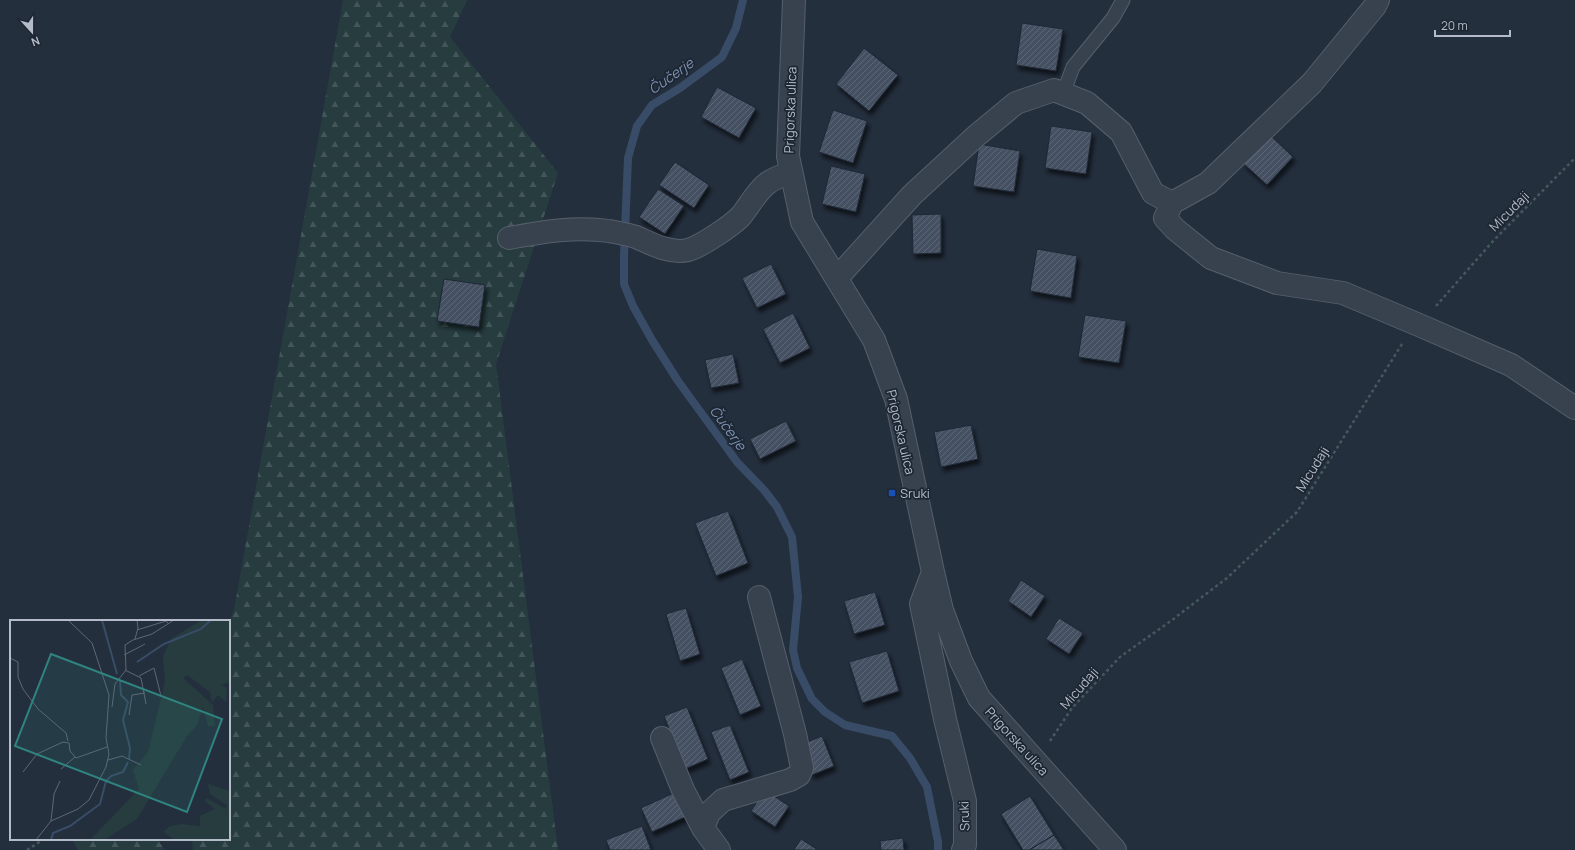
<svg xmlns="http://www.w3.org/2000/svg" width="1575" height="850" viewBox="0 0 1575 850" font-family="Manrope,sans-serif">
<style>
.forest{fill:url(#forest-firs)}
.lines{fill:none;stroke-linecap:round;stroke-linejoin:round}
.stream{stroke:#394c67;stroke-width:8}
.building{fill:url(#building-hatch);stroke:#1f2835;filter:url(#shadow)}
.lane-casing{stroke:#565f6c;stroke-width:15}
.street-casing{stroke:#565f6c;stroke-width:24}
.path{stroke:#44595c;stroke-width:2.5;stroke-dasharray:3 3;stroke-linecap:butt}
.lane{stroke:#38414e;stroke-width:13}
.street{stroke:#38414e;stroke-width:22}
.transit-dot{fill:#1a4fb4;stroke:#1d2633;stroke-width:1.5}
.labels{text-anchor:middle;stroke-width:3.5;stroke-linejoin:round;paint-order:stroke}
.street-label{font-size:13px;fill:#b4bcc9;stroke:#1d2633}
.poi-label{font-size:13px;fill:#b4bcc9;stroke:#1d2633;text-anchor:start}
.water-label{font-size:14px;font-style:italic;fill:#7c92b1;stroke:#1d2633}
.inset-river{fill:none;stroke:#394c67;stroke-width:2}
.inset-road{fill:none;stroke:#5e6776;stroke-width:1}
.view{fill:#308480;fill-opacity:0.15;stroke:#308480;stroke-width:2}
.inset-edge{fill:none;stroke:#b4bcc9;stroke-width:2}
</style>
<defs>
<pattern id="forest-firs" width="22" height="20" patternUnits="userSpaceOnUse"><rect width="22" height="20" fill="#263c3f"/><path d="M5 1l3.5 6h-7zM16 11l3.5 6h-7z" fill="#435659"/></pattern>
<pattern id="building-hatch" width="6" height="6" patternUnits="userSpaceOnUse"><rect width="6" height="6" fill="#455162"/><path d="M-1 1l2-2M0 6l6-6M5 7l2-2" fill="none" stroke="#5d6877"/></pattern>
<filter id="shadow"><feDropShadow dx="2.5" dy="4.5" stdDeviation="2" flood-color="#0009"/></filter>
</defs>
<rect width="100%" height="100%" fill="#242f3e"/>
<path class="forest" d="M343,0H467L450,37L558,173L496,364L558,850H193L192,839H229V623L234,610Z
M72,839H157L165,850H78Z"/>
<g class="lines">
<path class="stream" d="M743,0L736,28L722,57L680,88L652,105L637,126L628,158L624,256V284L633,306L652,340L678,381L737,462L764,490L777,507L792,537L798,597L793,650L797,668L812,699L825,712L845,725L892,736L910,758L927,787L938,842V850"/>
</g>
<path class="building" d="M1022,23L1063,29L1056,71L1016,65Z
M864,48L898,75L869,111L836,84Z
M717,87L756,108L739,138L701,117Z
M833,110L867,121L853,163L819,152Z
M1051,126L1092,132L1086,174L1045,168Z
M1270,135L1293,157L1267,185L1243,163Z
M979,144L1020,151L1014,192L973,186Z
M675,162L709,185L694,208L659,185Z
M831,166L865,174L856,212L822,204Z
M658,189L684,206L665,234L639,217Z
M941,214V253L913,254L912,215Z
M1037,249L1077,256L1071,298L1030,291Z
M771,264L786,294L757,308L742,278Z
M444,279L485,285L479,327L437,321Z
M793,313L810,348L780,363L763,329Z
M1085,315L1126,321L1119,363L1078,357Z
M733,354L739,383L711,388L705,360Z
M786,421L796,441L760,459L750,439Z
M971,425L978,459L941,467L934,432Z
M728,511L748,563L716,576L695,523Z
M1021,580L1045,596L1031,617L1008,601Z
M875,592L885,625L854,634L844,601Z
M686,608L700,654L680,661L666,614Z
M1059,618L1083,633L1069,654L1046,639Z
M887,651L899,691L862,703L849,662Z
M742,659L761,706L740,715L721,668Z
M687,707L708,759L685,769L664,716Z
M730,725L749,772L730,780L711,732Z
M822,736L834,766L812,775L800,745Z
M765,790L789,806L775,827L751,811Z
M676,792L687,816L652,832L641,808Z
M1030,796L1054,835L1029,850H1023L1001,814Z
M642,826L651,850H610L606,840Z
M1054,835L1064,850H1029Z
M903,838L904,850H881L880,841Z
M801,839L818,850H794Z"/>
<g class="lines">
<g class="lane-casing">
<path id="lane" d="M1063,94L1073,67L1113,18L1123,0"/>
</g>
<g class="street-casing">
<path id="street" d="M794,0L788,156L802,222L874,340L896,399L933,572L942,610L961,661L979,698L1115,850
M1172,203L1165,218L1175,229L1211,258L1277,283L1343,293L1419,325L1511,365L1575,408
M509,238C542,232 575,226 609,231C618,233 627,234 636,237C652,244 670,254 688,250C700,247 731,226 740,217C743,214 746,209 749,205C762,186 768,179 791,173
M837,278L912,195L976,136L1016,103L1054,90L1087,103L1121,132L1153,193L1172,203L1208,183L1312,83L1375,6L1378,0
M933,572L921,604L945,719L965,801V845L963,850
M662,738L683,790L703,828L719,850
M703,828L709,813L723,800L790,780L799,775L802,768L795,734L759,597"/>
</g>
<path class="path" d="M1436,306L1494,240L1575,158
M1050,741L1072,708L1120,657L1172,620L1227,578L1297,512L1402,344
M27,850L44,839"/>
<use href="#lane" class="lane"/>
<use href="#street" class="street"/>
</g>
<rect class="transit-dot" x="888" y="489" width="8" height="8" rx="2"/>
<g class="labels">
<g class="street-label">
<text transform="translate(790 110) rotate(-88)" y="5">Prigorska ulica</text>
<text transform="translate(1509 211) rotate(-45)" y="5">Micudaji</text>
<text transform="translate(901 432) rotate(77)" y="5">Prigorska ulica</text>
<text transform="translate(1312 469) rotate(-58)" y="5">Micudaji</text>
<text transform="translate(1079 688) rotate(-49)" y="5">Micudaji</text>
<text transform="translate(1017 741) rotate(48)" y="5">Prigorska ulica</text>
<text transform="translate(964 816) rotate(-92)" y="5">Sruki</text>
</g>
<g class="poi-label">
<text x="900" y="498">Sruki</text>
</g>
<g class="water-label">
<text transform="translate(671 76) rotate(-35)" y="5">Čučerje</text>
<text transform="translate(728 428) rotate(54)" y="5">Čučerje</text>
</g>
</g>
<g transform="translate(10 620)">
<rect width="220" height="220" fill="#242f3e"/>
<path d="M192,0H220V62L211,65L217,68L216,82L208,75L202,82L200,72L177,55L173,58L203,85L205,106H198L193,87L187,105L177,116L127,199L94,220H80L129,169L123,150L138,132L155,62L153,36L162,18ZM198,164L220,171V220H165L153,212L160,206L172,204L190,206V196L205,189L195,181L196,178L216,189L217,185L200,174Z" fill="#263c3f"/>
<path class="inset-river" d="M92,0L107,54M127,42L154,24L191,9L201,0M110,60L111,75L118,82L113,100L120,128L119,139M41,220L43,213L60,206L90,184L96,161L101,156L113,152L118,142"/>
<path class="inset-road" d="M127,10L156,1L159,4M125,19L128,8L127,0M114,35L135,24M0,38L8,42V57L13,69L28,89L56,113L58,121M115,50L131,58L136,84M129,56L144,48L151,76M102,87L105,64L116,50L115,25L123,20L142,14L164,0M119,95L122,75L135,73M98,140L112,136L131,145M51,149L65,137M13,152L27,134L53,122L59,123L60,131L66,138L97,127M41,201L44,174L50,161M26,220L41,201L68,189L79,180L96,147L99,134L96,118L99,75L82,23L58,0"/>
<path class="view" d="M41,34L212,99L177,192L5,126Z"/>
<rect width="220" height="220" class="inset-edge"/>
</g>
<g transform="translate(32 32) rotate(159)" stroke="#1d2633" stroke-width="3" paint-order="stroke">
<path d="M0-3L7 15L0 10L-7 15Z" fill="#b4bcc9"/>
<text y="-6" font-size="11" font-weight="bold" text-anchor="middle" fill="#b4bcc9">N</text>
</g>
<path d="M1435 30v6h75v-6" fill="none" stroke="#b4bcc9" stroke-width="2"/>
<text x="1441" y="30" font-size="12" fill="#b4bcc9" stroke="#1d2633" stroke-width="3" paint-order="stroke">20 m</text>
</svg>
